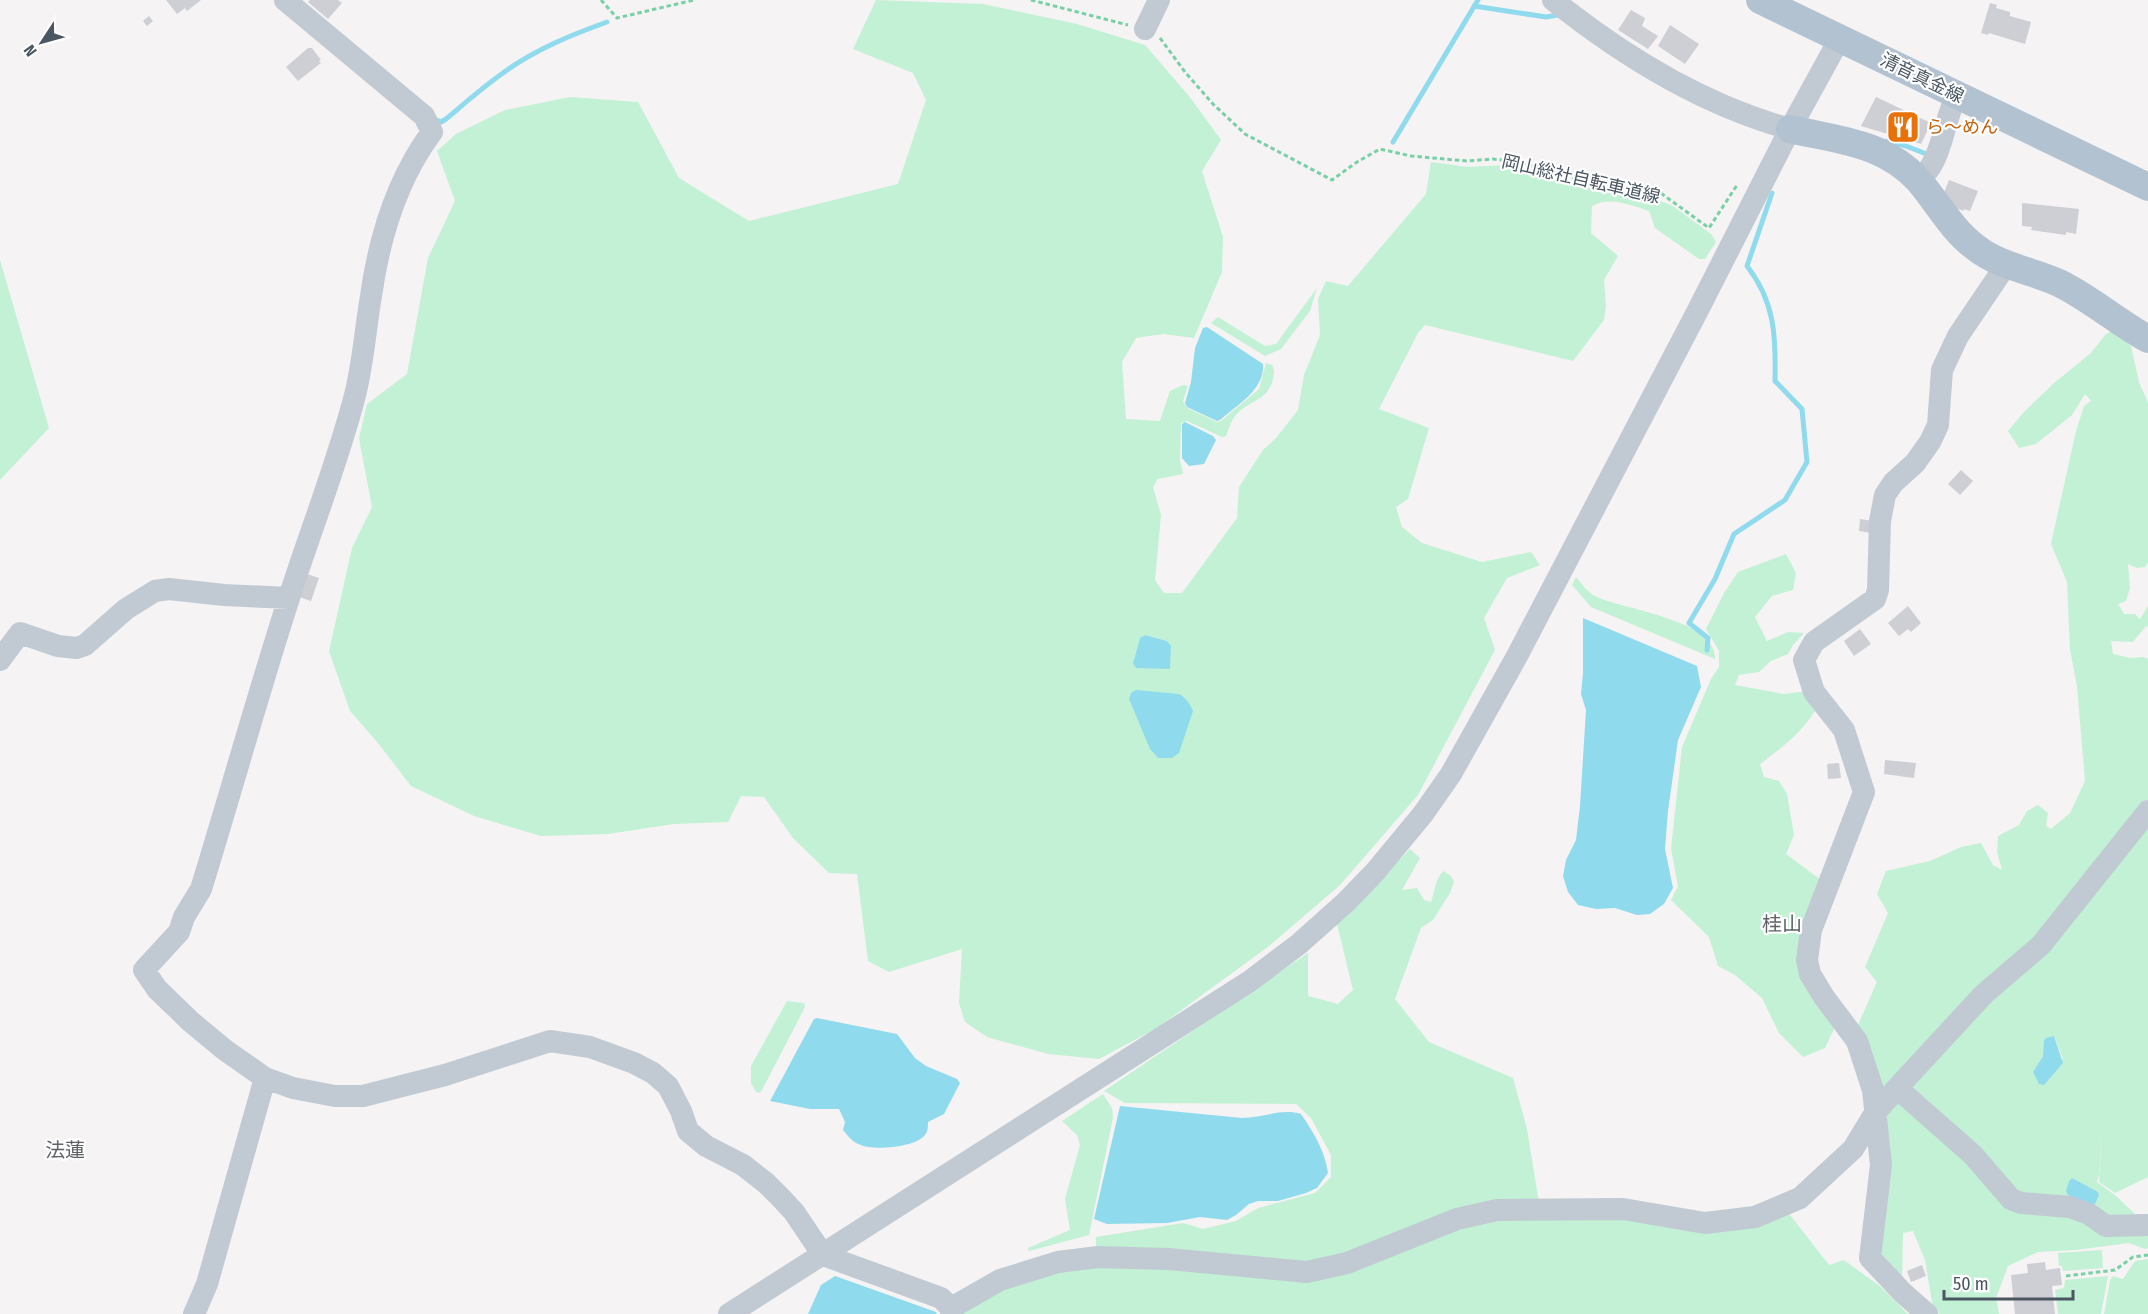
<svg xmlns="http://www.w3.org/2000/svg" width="2148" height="1314" viewBox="0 0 2148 1314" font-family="'Fira Sans Condensed','Noto Sans JP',sans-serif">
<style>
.green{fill:#c3f1d5;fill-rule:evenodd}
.water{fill:#90daee}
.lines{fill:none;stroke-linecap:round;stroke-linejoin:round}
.stream{stroke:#90daee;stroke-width:5}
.building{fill:#cdcfd5}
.path{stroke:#7ad0a6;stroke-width:3;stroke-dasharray:4.5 3;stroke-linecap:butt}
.minor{stroke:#c1cad2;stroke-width:22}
.major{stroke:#b3c2d1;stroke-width:28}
.labels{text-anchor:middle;stroke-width:4.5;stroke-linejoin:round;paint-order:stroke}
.street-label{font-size:18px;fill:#4a5661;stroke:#fff}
.food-label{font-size:18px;fill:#c56008;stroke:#fff;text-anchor:start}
.neighbourhood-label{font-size:20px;fill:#5f6368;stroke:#fff}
</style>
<rect width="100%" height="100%" fill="#f5f3f3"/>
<path class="green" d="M876,0L983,4L1077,24L1145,45L1189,96L1221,140L1202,171L1223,237L1222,272L1194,338L1163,334L1136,338L1122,362L1126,419L1160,421L1170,391L1183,385L1188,386L1183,401L1187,408L1217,422L1221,421L1259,389L1266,363L1272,365C1275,370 1274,373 1273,379C1268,399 1254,399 1240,411C1232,417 1229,428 1226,436L1222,437L1187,421L1181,423L1180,460L1183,474L1158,479L1153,487L1161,515L1155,580L1164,593H1182L1237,518L1239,487L1263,450L1277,437L1298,410L1304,375L1320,335L1318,299L1326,281L1348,286L1426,194L1431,162L1468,167L1506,165L1536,171L1587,187L1650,197L1673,206L1711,234L1716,242L1705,259H1699L1655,228L1649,211C1631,205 1609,196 1592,206L1591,233L1618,256L1604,280L1606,306L1604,320L1573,361L1425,325L1418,333L1379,409L1429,428L1408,499L1396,507L1402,527L1422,543L1482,562L1531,552L1540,565L1507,578L1484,618L1495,650L1418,795L1340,885L1269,946L1157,1028L1099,1059L1048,1054L987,1037L965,1022L959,1003L962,949L889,972L868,961L857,874L829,873L793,838L764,797L741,796L728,822L674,824L608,834L541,836L474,816L411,786L378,743L350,711L329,651L352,548L372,507L359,438L367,404L407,374L428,258L455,201L437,151L456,134L505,110L570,97L638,102L679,178L749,221L898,184L926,100L913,73L853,49ZM1145,635L1167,641L1133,663L1140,638Z
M0,260L49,428L0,480Z
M1317,288L1310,311L1281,349L1265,356L1211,323L1218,317L1265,346L1276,344Z
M2113,330L2131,346L2139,382L2148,403V562L2145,567L2137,568L2128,564L2130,588L2126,601L2118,604L2124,614H2135L2140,619L2148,606V627L2146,626L2133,642L2111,641L2113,654L2130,658L2143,657L2148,659V1177L2115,1193L2099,1182L2101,1131L2100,1171L2097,1182L2116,1196L2135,1214L2148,1216V1248L2145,1249L2129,1243L2075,1250L2038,1252L2008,1266L1996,1298L1999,1314H1939L1933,1308L1925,1260L1913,1231L1903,1233L1902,1281L1876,1247L1887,1184L1857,1027L1877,982L1865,967L1888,913L1877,894L1886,871L1930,861L1961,847L1981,843L1993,865L2002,870L1997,852L1998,836L2019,825L2027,811L2038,805L2048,813L2046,826L2051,829L2070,813L2085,781L2077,686L2070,650L2067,582L2051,544L2076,431L2084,406L2091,401L2085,394L2072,415L2036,444L2019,448L2008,431L2023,413L2053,384L2091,353L2105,335ZM2054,1036L2063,1059L2033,1073Z
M1786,554L1796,573L1793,590L1772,596L1755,617L1767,641L1788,632L1804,633L1793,645L1788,654L1771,661L1759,672L1739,675L1735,685L1784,694L1808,691L1818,706C1803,732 1784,746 1760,764L1764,777L1779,781L1787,794L1794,835L1786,854L1821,880L1805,928L1824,1007L1834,1029L1825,1048L1803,1057L1779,1033L1762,998L1735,975L1718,966L1709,937L1671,900L1678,886L1671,849L1682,747L1711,679L1719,667V651L1706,629L1724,593L1738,572Z
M1576,577C1581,583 1588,593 1595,596C1622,610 1717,619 1715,659L1591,607L1572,585Z
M1410,849L1420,858L1402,890L1417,888L1424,900L1431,902C1435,891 1435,880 1443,871L1451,876L1454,882L1450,893L1433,920L1421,928L1395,999L1429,1042L1513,1078L1527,1129L1541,1215L1787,1211L1829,1265L1844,1260L1881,1287L1908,1314H959L1000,1289L1056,1268L1096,1264V1237L1183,1223L1203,1229L1236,1221L1258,1208L1315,1193L1331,1177V1155L1311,1118L1296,1104L1125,1103L1104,1091L1308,953V996L1338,1004L1353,990L1337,924Z
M787,1001L804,1003L805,1007L762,1090L760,1093L756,1092L751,1083V1066Z
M1103,1094L1112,1108L1113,1118L1089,1235L1029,1251L1028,1248L1070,1230L1065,1199L1080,1145L1077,1135L1062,1121Z
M2102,1250L2103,1268L2063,1271L2062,1266H2059L2058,1253Z
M2148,1259V1314H2104L2110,1280L2113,1276L2123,1279L2135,1261Z
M2108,1276L2101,1314H2058L2055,1290L2064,1288L2065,1280Z"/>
<path class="water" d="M1207,327L1263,364C1265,390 1237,405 1220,420L1217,421L1187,407L1185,403L1191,382L1195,348L1203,328Z
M1185,422L1213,436L1216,440L1204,464L1189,466L1182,458V424Z
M1583,618L1697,666L1701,687L1678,740L1668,811L1665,849L1673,888L1664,904L1650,914L1637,915L1615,908L1596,909L1578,905L1568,892L1563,876L1566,860L1576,840L1580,806L1586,710L1581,694L1583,673Z
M1145,635L1167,641L1171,646L1170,669L1136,668L1133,663L1140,638Z
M1136,690L1179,694C1185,697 1190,704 1193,711L1179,753L1172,758H1158L1150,749L1129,699L1131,693Z
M817,1018L897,1034L915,1058L926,1066L957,1079L960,1083L944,1114L928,1122C928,1127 928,1131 925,1135C916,1147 874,1151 861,1145C852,1142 849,1137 843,1130L845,1122L839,1109H810L770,1101L814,1019Z
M2054,1036L2063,1063L2044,1085L2039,1084L2033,1072L2043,1056L2044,1040L2046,1038Z
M1120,1106L1242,1118C1263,1118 1281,1108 1301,1114C1314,1133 1325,1151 1328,1173L1317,1188L1306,1193L1278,1201H1258L1249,1204L1236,1215L1227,1220L1200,1217L1167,1223L1107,1224L1094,1219Z
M2072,1178L2098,1192L2099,1195L2095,1204L2091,1207L2068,1195L2066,1191L2069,1181Z
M835,1276L936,1312L937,1314H808L821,1285Z"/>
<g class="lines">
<path class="stream" d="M1474,6L1546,17L1558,15
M434,119L441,122L446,119C465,103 483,87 503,73C534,50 571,35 607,22
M1887,141L1906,146L1929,155
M1393,142L1478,0
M1707,650L1708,638L1689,623L1715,579L1734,534L1785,500L1807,462L1802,409L1775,381C1776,336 1775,302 1747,266L1772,193"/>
</g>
<path class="building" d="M166,0H201L187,11L185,8L177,14Z
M310,0H338L342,3L328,19L308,2Z
M1990,3L1997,5L1996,8L2010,12V16L2031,22L2025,44L1989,33L1988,35L1981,33Z
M1631,10L1645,18L1642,26L1658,36L1648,49L1618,30Z
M149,16L153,21L147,26L143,21Z
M1670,25L1699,44L1685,64L1658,46Z
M308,48H312L321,60L319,61L321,63L298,81L286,67Z
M1876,97L1931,123L1921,144L1861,126Z
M1949,180L1978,191L1970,211L1964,209V211L1947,205L1942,198Z
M2022,203L2079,209L2076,234L2066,232V235L2031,230L2032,227L2022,226Z
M1961,470L1973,481L1960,495L1948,484Z
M1860,519L1873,521L1871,533L1859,531Z
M304,573L319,578L311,601L296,596Z
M1908,606L1921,623L1911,632L1908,629L1899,636L1888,623Z
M1860,629L1871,644L1854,656L1844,641Z
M1885,760L1916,763L1914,778L1884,774Z
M1839,763L1841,778L1828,779L1827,764Z
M2045,1262L2046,1270L2060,1268L2062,1285L2052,1286L2055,1314H2015L2011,1275L2028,1273L2027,1264Z
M1922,1265L1926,1276L1911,1282L1907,1271Z"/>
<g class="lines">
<path class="path" d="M601,0L617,18L694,0
M1031,0L1128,25
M1160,38L1185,72L1213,104L1245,134L1332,180L1357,162L1380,149L1411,156L1467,161L1493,159L1519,162L1586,182L1662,194L1709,228L1737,185
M2066,1276L2115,1270L2133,1257L2148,1255"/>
<path class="minor" d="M285,0L424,116L432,132C397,179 379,239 371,296C365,331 363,366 354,399C336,467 310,532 289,598C258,694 231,792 201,889L184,917L179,932L144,970L157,989L190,1021L225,1050L265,1078L293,1088L335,1096H363L445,1075L550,1041L590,1047L634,1063L653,1073L668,1086L681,1111L688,1131L706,1146L743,1165L766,1183L781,1198L794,1212L823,1255L941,1298L951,1308V1314
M1553,0C1623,56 1702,105 1790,129
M1145,29L1159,0
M1918,180C1923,176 1928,171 1931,166C1944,145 1945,117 1957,95
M0,660L20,633L58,646L77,648L85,645L126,609L155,591L169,589L224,595L289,598
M1897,1088L1973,1155L2011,1199L2021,1203L2070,1207L2089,1214L2106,1226L2148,1225
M951,1308L1000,1280L1058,1262L1098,1257L1168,1259L1307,1272L1347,1263L1457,1219L1497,1210L1623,1209L1705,1223L1755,1217L1800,1198L1853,1149L1875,1113L1897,1088L1984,994L2041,945L2148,811
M194,1314L207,1284L265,1078
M729,1314L1250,981L1299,944L1346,902L1375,872L1423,814L1451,774L1517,656L1698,310L1790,129L1840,38
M1927,1314L1903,1293L1870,1258L1881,1165L1873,1090L1857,1041L1824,997L1810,974L1807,960L1811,930L1864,792L1844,730L1814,692L1804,660L1814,642L1875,599L1878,590L1880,521L1885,495L1893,483L1915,463L1930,442L1938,425L1942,370L1958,336L2006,265"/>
<path class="major" d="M1760,0L2148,187
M1790,129C1837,140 1884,142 1919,181C1937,202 1952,230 1975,247C2000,267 2031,270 2059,283C2090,298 2117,322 2148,339"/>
</g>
<defs>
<g id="restaurant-square" transform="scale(1.725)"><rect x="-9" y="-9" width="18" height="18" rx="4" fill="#e8710a" stroke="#fff"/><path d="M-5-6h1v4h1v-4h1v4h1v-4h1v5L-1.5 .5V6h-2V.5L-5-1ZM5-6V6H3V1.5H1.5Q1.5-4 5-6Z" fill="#fff"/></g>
</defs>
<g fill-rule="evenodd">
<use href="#restaurant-square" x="1903" y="127"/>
</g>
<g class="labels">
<g class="street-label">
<text transform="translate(1922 78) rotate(26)" y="6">清音真金線</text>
<text transform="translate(1581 179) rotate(13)" y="6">岡山総社自転車道線</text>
</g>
<g class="food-label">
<text x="1926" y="133">ら～めん</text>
</g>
<g class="neighbourhood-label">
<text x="1782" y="931">桂山</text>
<text x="65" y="1157">法蓮</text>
</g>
</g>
<g transform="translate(42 42) rotate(234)" stroke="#ffffff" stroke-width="4.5" paint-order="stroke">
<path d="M0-4.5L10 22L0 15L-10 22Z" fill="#4a5661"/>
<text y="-9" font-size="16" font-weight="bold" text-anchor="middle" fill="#4a5661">N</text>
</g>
<path d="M1944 1290v9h129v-9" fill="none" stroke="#4a5661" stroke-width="3"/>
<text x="1953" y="1290" font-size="18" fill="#4a5661" stroke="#ffffff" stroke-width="4.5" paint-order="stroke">50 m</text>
</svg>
